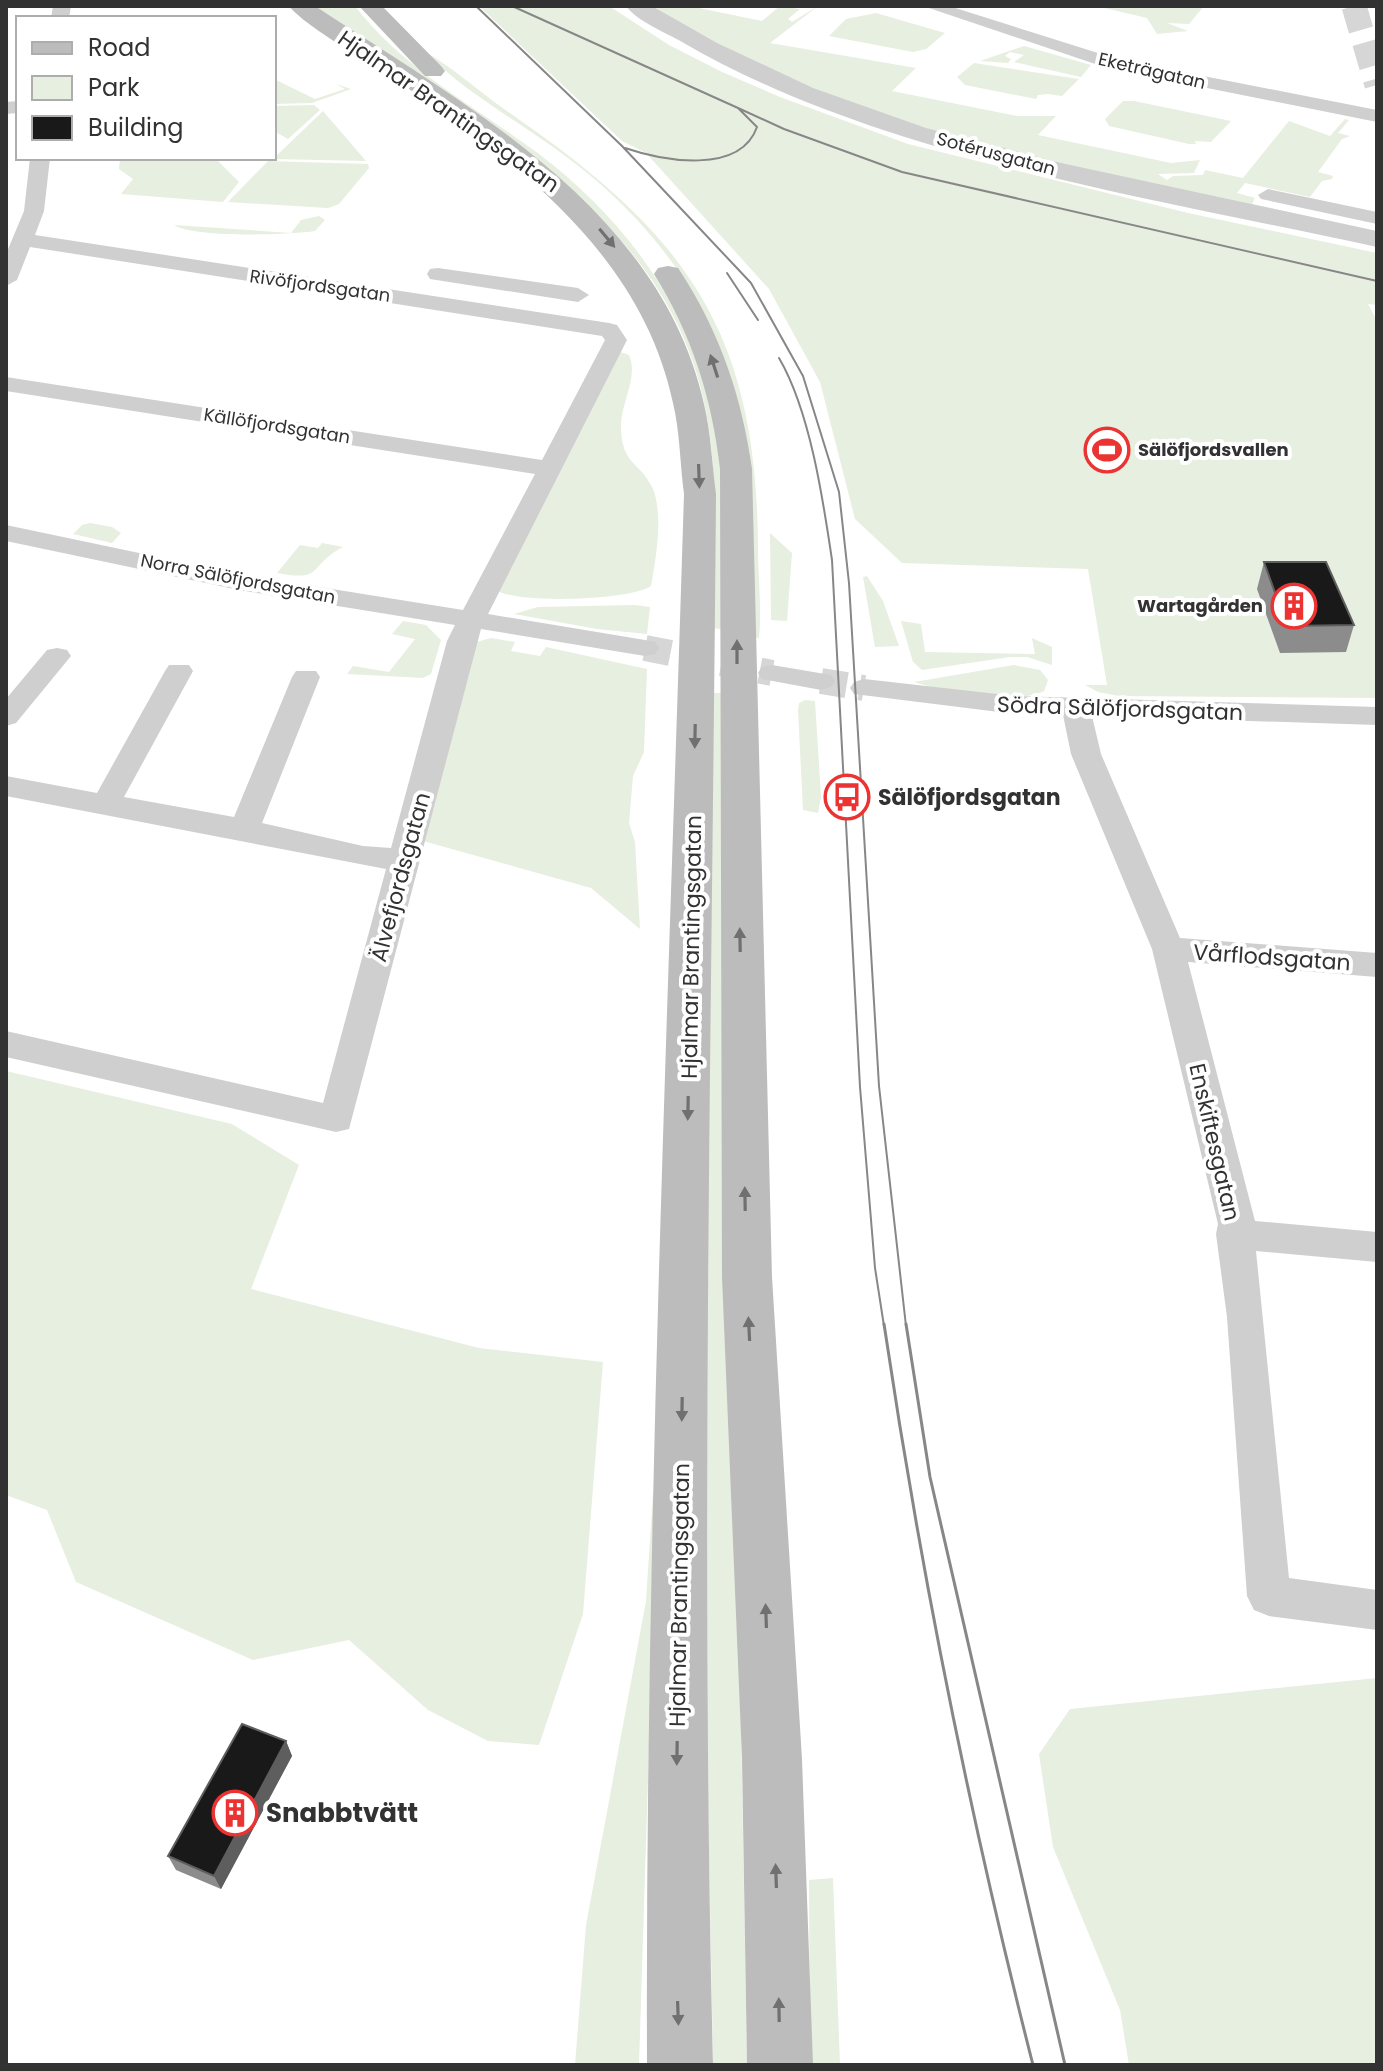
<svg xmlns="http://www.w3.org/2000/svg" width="1383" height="2071" viewBox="0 0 1383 2071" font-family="Poppins,sans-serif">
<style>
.green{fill:#e7efe0}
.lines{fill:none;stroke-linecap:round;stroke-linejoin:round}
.minor-tunnel{stroke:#d6d6d6;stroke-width:26;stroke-dasharray:26 13;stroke-linecap:butt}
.trunk-tunnel{stroke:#d6d6d6;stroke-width:25;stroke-dasharray:25 13;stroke-linecap:butt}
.minor{fill:#cfcfcf;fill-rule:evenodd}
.tertiary{fill:#cfcfcf;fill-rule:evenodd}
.secondary{fill:#bcbcbc;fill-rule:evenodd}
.tram-far1{stroke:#878787;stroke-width:2}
.tram{stroke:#878787;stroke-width:3}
.wall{fill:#8c8c8c}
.shaded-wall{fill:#5e5e5e}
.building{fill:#191919;stroke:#5e5e5e;stroke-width:2}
.oneway{fill:#707070}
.labels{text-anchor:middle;stroke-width:8;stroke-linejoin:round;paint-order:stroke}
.far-street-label{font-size:18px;fill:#323232;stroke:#fff}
.far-poi-label{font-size:18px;font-weight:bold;fill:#323232;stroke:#fff;text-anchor:start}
.street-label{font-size:22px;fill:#323232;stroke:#fff}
.poi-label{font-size:22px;font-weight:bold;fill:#323232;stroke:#fff;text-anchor:start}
.near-poi-label{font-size:26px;font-weight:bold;fill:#323232;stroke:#fff;text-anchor:start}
</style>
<rect width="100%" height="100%" fill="#fff"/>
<path class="green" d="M311,6H355C404,70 476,107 539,154C643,233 715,345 722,477C724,527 722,578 721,629L710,628C712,560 719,489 708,422C683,271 580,189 461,109C411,74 361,40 311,6Z
M479,6H609L669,45L722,72L780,97L908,144L1188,213L1377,253V305L1368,304L1377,321V698L1119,696L1098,692L1085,685H1107L1088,569L902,563L855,519L820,382L769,289L646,153L622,141Z
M653,6H689L762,21L780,6L800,9L788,19L792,22L818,6L770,43L916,68L892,91L1017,116H1056L1038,135L1171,163L1200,160L1194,173L1158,174L1167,180L1173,176L1203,175L1205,170L1243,178L1289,121L1330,136L1345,119L1349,120L1338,133L1350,136L1342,139L1318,172L1333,176L1332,179L1322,181L1310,197L1245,183L1237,193L1255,198L1252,204L1377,231C1141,181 857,141 653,6Z
M1096,6H1204L1189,24L1167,23L1188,31L1157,34L1147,18Z
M876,13L945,33L926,49L913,52L829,36L846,19Z
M1024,46L1091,65L1081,77L1014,62L1024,55L1010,52L1005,56L1011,59L1008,63L980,61Z
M425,52C453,67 478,91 504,109C682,231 757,325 758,547C758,577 762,608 759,638L753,637C751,589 748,540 745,491C744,468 745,442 741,419C724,321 662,234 586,172C534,129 473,100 425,52Z
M974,63L1079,79L1062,96L1048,94L1038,95L1036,99L965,85L957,77Z
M274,79L315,99L345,89L336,84L351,89L312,103L274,104Z
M1123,101H1134L1231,121L1211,142L1195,141L1196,144H1189L1109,126L1105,119Z
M314,105L320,110L288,139L274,131V106Z
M323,111L366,161L273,159Z
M120,158H215L239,182L223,202L121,194L133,179L119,169Z
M268,161L368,164L369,168L339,204L328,208L228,202Z
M319,216L325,220L315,231C289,235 193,238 174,225L291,233L301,220Z
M618,351L629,355C639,377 620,404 621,428C622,465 639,461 652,487C664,512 656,559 651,586C631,600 521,604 498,591Z
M90,523L112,527L121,533L112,543L73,534L82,525Z
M770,533L792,553L787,621L771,620Z
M322,543L343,547C307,566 325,582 277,573L300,545L318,548Z
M867,576L883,601L899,646L875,647L863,577Z
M635,605L650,607L647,634L597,629L514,614L538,607Z
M403,621L426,625L441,640L431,674L423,678L347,674L353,666L389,672L415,639L392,634Z
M901,621L921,624L925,652L1035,654L1032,638L1052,647V665L1027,657H1010L922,670L913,662Z
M491,638L515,642L511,651L540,656L546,647L647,669L644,752L633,776L629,823L635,842L640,929L591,888L423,841L473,643Z
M1014,665L1040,670L1048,680L1044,691C1018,705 943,691 914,682Z
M710,693H723L747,2065H713V2055L705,1652Z
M805,700L815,701L821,797L818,813L803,810L798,710L799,703Z
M6,1071L232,1124L299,1165L251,1289L479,1348L603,1362L583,1614L539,1745L488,1741L428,1710L349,1640L253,1660L76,1582L47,1510L6,1495Z
M657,1492L639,2065H575L586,1925L646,1601L653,1494Z
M1377,1678V2065H1129L1120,2010L1053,1847L1039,1754L1070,1709Z
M833,1878L840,2065H810L809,1880Z"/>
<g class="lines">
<path class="minor-tunnel" d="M645,648L772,673
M821,681L864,688"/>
<path class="trunk-tunnel" d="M1354,6L1377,85"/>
<path class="minor" d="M53,6H71L69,18H51Z
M923,6H949L1117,59L1377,110V122L1107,68Z
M18,101V113L6,114V102Z
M30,158H50L44,211L35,235L609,323L617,325L627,340L488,614L645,640L655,642L659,648L655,654L645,656L481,629L349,1129L336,1132L6,1057V1031L323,1103L386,869L6,796V776L97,793L165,671L169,665H189L193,671L124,797L234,817L292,677L296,671H316L320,677L262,823L363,846L391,848L447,641L455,625L239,590L6,541V525L239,574L463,610L535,474L6,391V377L542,460L605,340L602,336L30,247L17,280L6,286V254L24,211Z
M1268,189L1377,212V224L1261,199L1258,195Z
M438,268L578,288L589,295L578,302L430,279L427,274L430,269Z
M57,648L67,650L71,656L16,723L6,726V699L47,650Z
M772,665L831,675L835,681L831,687L821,690L762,679L758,673L762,667Z
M864,679L1015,696L1377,707V725L1092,716L1101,754L1180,938L1377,953V977L1188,962L1255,1221L1377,1232V1262L1256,1251L1289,1578L1377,1590V1630L1269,1616L1254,1610L1247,1596L1227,1317L1216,1234L1218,1224L1152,949L1071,754L1063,715L1015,714L854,694L850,688L854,682Z"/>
<path class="tertiary" d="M626,6H652L717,43L813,88L926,128L1061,163L1377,231V247C1153,198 881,158 682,42C665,32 638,22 626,6Z"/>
<path class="secondary" d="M289,6H315C467,106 661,210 704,404C711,433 712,464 716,494C712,1018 700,1542 713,2065H647C645,1541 668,1017 684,494C680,464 680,432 673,403C643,260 524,166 409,89C384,72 304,26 289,6Z
M359,6H382L441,66L445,71L441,76H425Z
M668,266L678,268L682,274C721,335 742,398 752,469L772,1277L802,1759L813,2065H747L742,1759L722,1277L720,469C712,398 692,335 654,274L658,268Z"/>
<path class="tram-far1" d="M476,6L622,146L751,283L803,376L839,492L849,583L879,1086L906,1326
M512,6L738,108L757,127C740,175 663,161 625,148
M738,108L784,129L902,172L1377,281
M727,273L758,320
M779,358C810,411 823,499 832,560L860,1087L875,1268L884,1326"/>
<path class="tram" d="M884,1324C921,1573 971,1822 1033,2065
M906,1324L930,1477L1065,2065"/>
</g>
<path class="wall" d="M1264,562L1354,625L1346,652L1280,653L1257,589Z
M286,1741L292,1756L221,1889L176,1870L168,1856Z"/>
<path class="shaded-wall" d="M286,1741L292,1756L221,1889L214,1876Z"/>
<path class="building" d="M1264,562H1326L1354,625L1287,626Z
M242,1724L286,1741L214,1876L168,1856Z"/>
<defs><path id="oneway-solid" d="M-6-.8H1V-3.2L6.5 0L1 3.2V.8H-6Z" transform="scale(2)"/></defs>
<g class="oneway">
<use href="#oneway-solid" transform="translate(607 238) rotate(50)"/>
<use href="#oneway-solid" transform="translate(714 366) rotate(-108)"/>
<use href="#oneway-solid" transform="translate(699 476) rotate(88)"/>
<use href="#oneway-solid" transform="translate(737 652) rotate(-90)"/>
<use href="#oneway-solid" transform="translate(695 736) rotate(91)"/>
<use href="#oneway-solid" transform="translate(740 940) rotate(-91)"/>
<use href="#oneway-solid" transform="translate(688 1108) rotate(91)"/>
<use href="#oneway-solid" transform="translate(745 1199) rotate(-91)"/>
<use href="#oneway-solid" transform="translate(749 1329) rotate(-93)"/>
<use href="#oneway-solid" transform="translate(682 1409) rotate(91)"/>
<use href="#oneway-solid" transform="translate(766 1616) rotate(-92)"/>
<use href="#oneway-solid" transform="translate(677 1753) rotate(91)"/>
<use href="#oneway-solid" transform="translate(776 1876) rotate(-92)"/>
<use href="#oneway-solid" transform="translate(779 2010) rotate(-91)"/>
<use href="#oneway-solid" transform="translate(678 2013) rotate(88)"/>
</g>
<defs>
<g id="stadium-ring" transform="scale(2.3)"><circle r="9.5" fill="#fff" stroke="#eb3332" stroke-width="1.5"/><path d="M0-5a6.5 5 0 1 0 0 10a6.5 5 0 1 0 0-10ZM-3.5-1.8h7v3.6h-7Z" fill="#eb3332"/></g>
<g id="building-ring" transform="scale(2.3)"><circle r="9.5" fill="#fff" stroke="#eb3332" stroke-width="1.5"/><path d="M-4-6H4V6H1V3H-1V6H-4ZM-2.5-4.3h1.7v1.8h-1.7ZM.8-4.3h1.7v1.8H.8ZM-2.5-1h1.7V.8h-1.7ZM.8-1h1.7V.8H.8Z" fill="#eb3332"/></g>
<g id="bus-ring" transform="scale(2.3)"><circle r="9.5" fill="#fff" stroke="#eb3332" stroke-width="1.5"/><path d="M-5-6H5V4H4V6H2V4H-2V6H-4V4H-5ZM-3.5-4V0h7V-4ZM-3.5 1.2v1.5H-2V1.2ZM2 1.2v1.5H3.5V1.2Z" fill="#eb3332"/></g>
</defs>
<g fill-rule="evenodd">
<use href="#stadium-ring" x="1107" y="450"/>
<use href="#building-ring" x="1294" y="606"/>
<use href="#bus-ring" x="847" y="797"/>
<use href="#building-ring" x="235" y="1813"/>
</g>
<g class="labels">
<g class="far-street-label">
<text transform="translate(1152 71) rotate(13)" y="6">Eketrägatan</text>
<text transform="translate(996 154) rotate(15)" y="6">Sotérusgatan</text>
<text transform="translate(320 286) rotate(8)" y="6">Rivöfjordsgatan</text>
<text transform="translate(277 426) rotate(9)" y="6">Källöfjordsgatan</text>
<text transform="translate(238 579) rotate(11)" y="6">Norra Sälöfjordsgatan</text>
</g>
<g class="far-poi-label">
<text x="1138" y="456">Sälöfjordsvallen</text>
<text x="1263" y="612" text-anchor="end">Wartagården</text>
</g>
<g class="street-label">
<text transform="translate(449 111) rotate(35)" y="8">Hjalmar Brantingsgatan</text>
<text transform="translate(1120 708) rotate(2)" y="8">Södra Sälöfjordsgatan</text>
<text transform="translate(400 877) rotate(-75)" y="8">Älvefjordsgatan</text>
<text transform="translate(691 947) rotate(-89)" y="8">Hjalmar Brantingsgatan</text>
<text transform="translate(1272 957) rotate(4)" y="8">Vårflodsgatan</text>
<text transform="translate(1215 1142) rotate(77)" y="8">Enskiftesgatan</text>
<text transform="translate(679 1595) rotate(-89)" y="8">Hjalmar Brantingsgatan</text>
</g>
<g class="poi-label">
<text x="878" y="805">Sälöfjordsgatan</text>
</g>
<g class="near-poi-label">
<text x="266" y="1822">Snabbtvätt</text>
</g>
</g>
<rect width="1383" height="2071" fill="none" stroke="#323232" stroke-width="16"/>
<rect x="16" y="16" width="260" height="144" fill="#ffffff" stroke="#adadad" stroke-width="2"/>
<rect x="32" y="42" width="40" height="12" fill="#bcbcbc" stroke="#adadad" stroke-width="2"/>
<text x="88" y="56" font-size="24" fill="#323232">Road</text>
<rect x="32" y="76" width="40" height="24" fill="#e7efe0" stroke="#adadad" stroke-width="2"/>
<text x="88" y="96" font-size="24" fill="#323232">Park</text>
<rect x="32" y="116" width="40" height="24" fill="#191919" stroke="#adadad" stroke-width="2"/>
<text x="88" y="136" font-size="24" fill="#323232">Building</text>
</svg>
